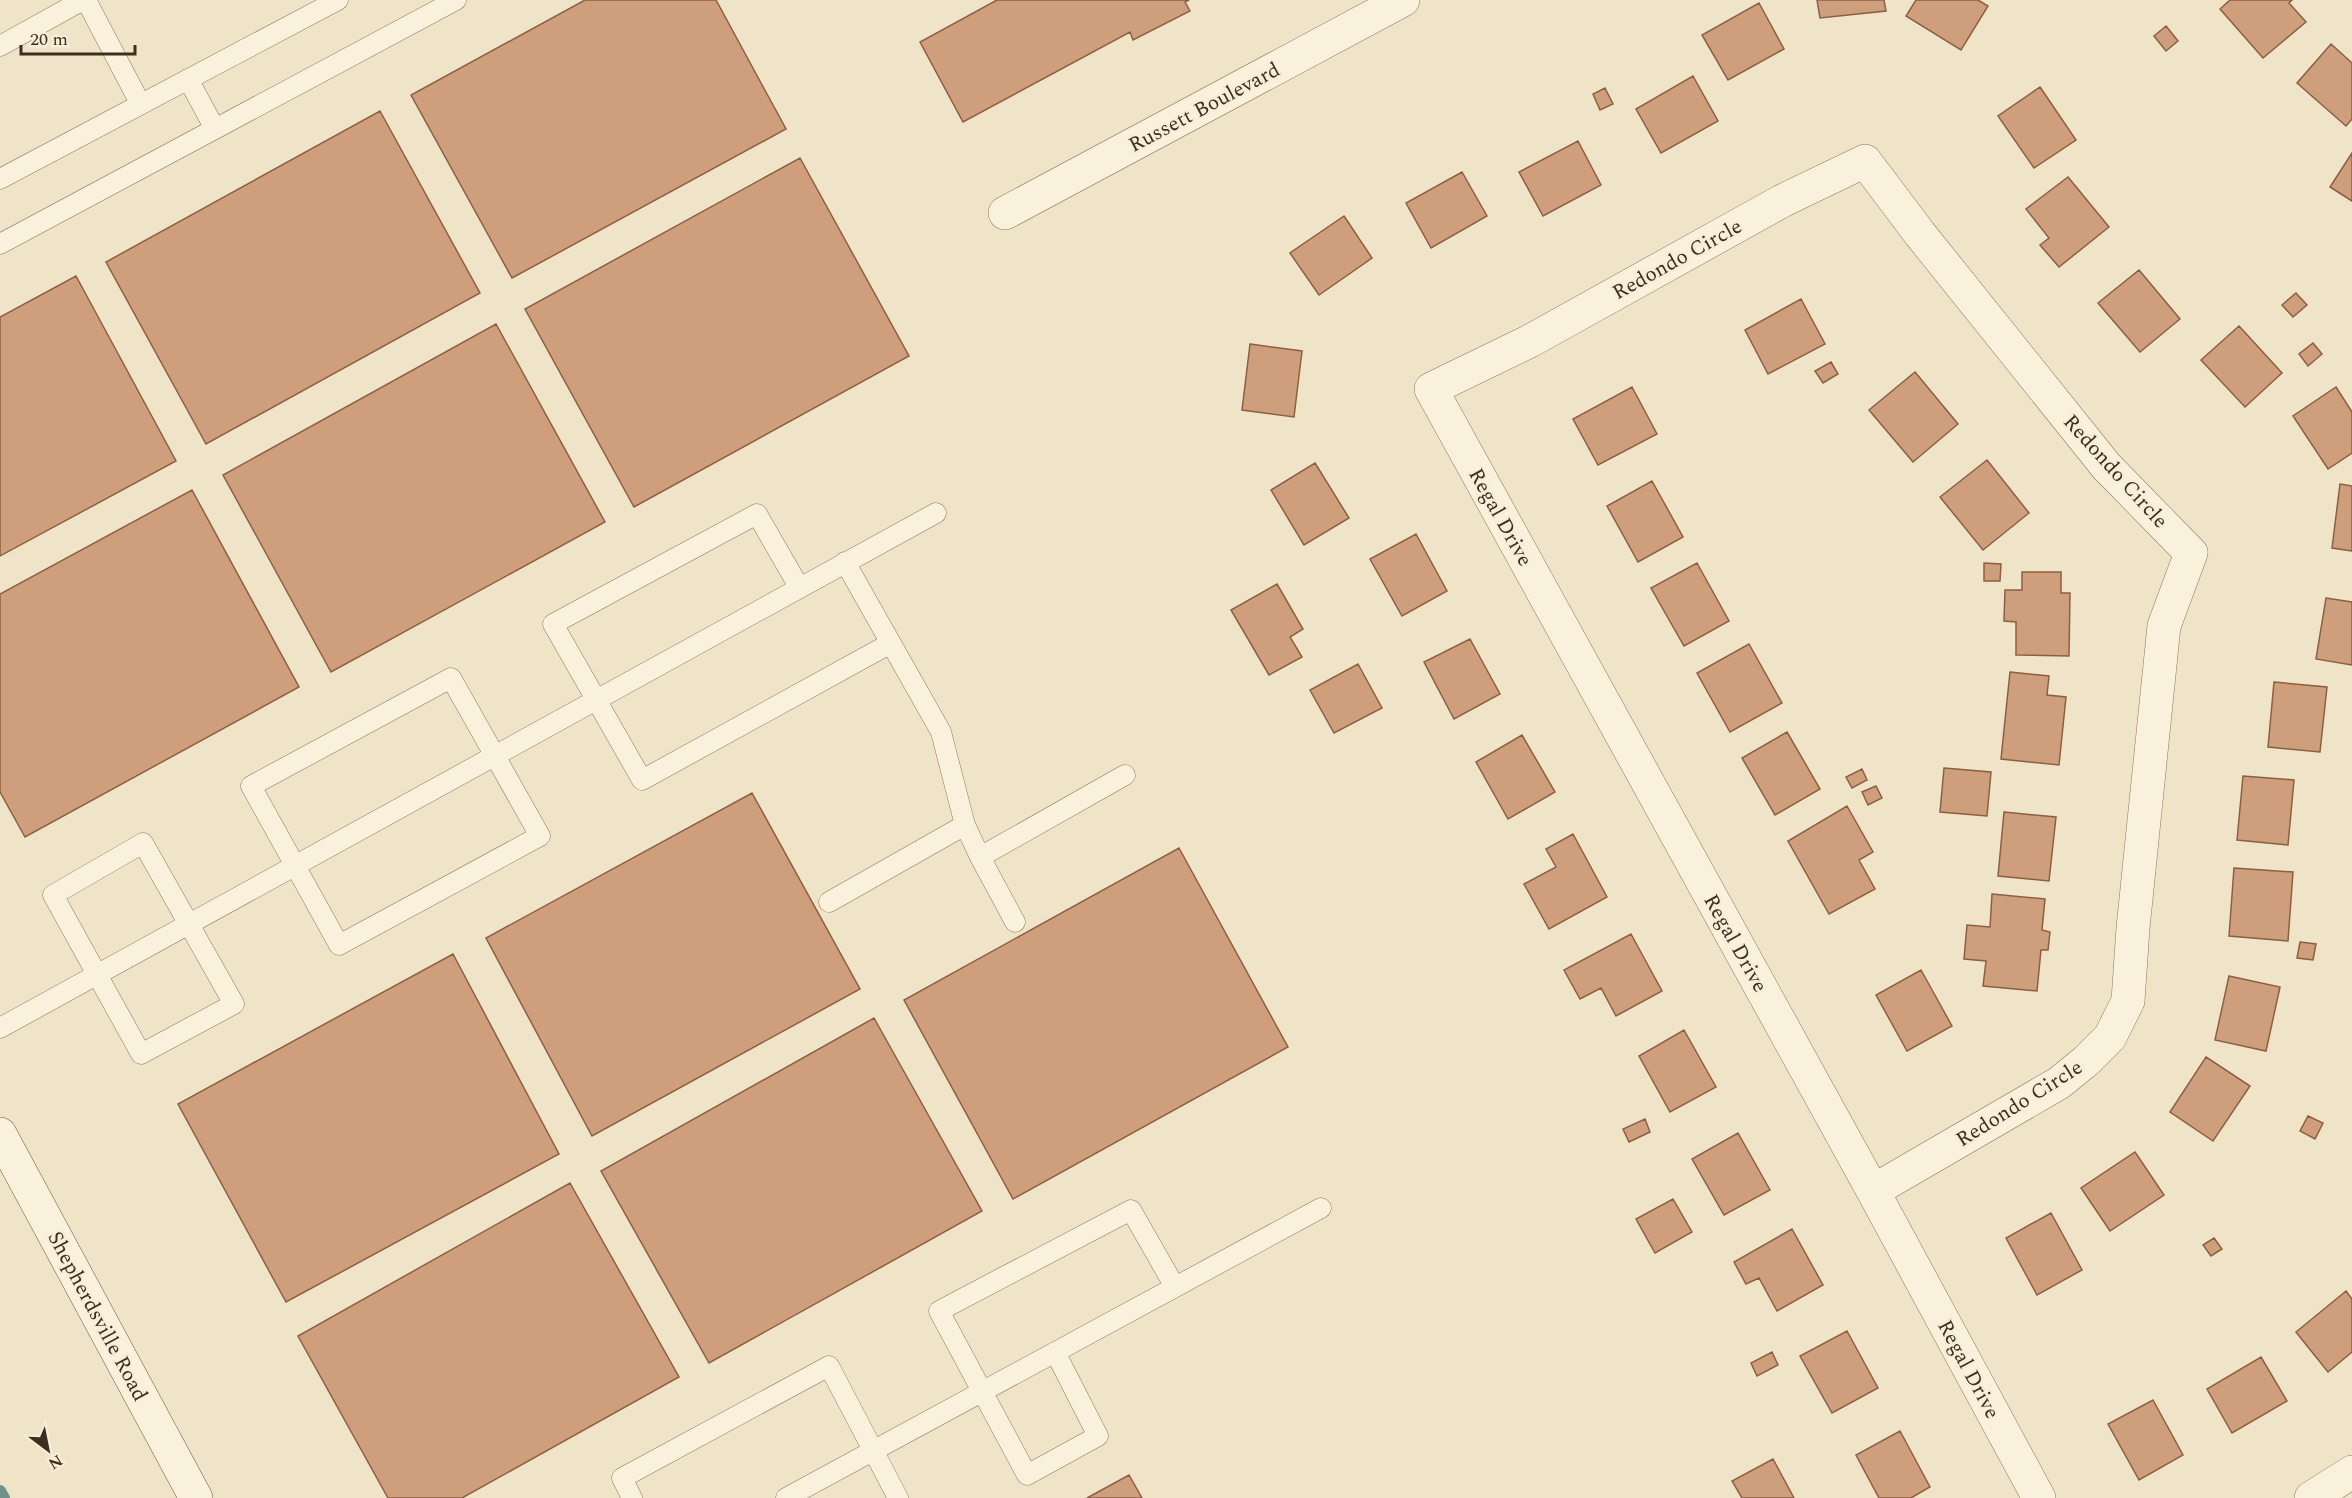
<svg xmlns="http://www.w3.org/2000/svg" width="2352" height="1498" viewBox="0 0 2352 1498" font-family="Spectral,serif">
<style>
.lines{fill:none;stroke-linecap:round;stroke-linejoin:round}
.stream{stroke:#6f938a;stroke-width:12}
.building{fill:#cf9f7d;stroke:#8d5f41;stroke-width:1.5}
.lane-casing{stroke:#8d765c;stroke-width:21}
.street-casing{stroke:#8d765c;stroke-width:34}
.secondary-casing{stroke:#6f573f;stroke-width:34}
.lane{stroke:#faf1dc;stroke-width:20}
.street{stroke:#faf1dc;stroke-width:33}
.secondary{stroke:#faf1dc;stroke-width:33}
.labels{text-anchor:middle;stroke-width:5;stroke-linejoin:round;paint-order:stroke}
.street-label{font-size:21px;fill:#3d2e20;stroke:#f7eed8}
</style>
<rect width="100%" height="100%" fill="#f0e4c8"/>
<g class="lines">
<path class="stream" d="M0,1491L4,1498"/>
</g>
<path class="building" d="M585,0H716L786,129L512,278L411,95Z
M997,0H1189L1185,2L1190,11L1133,40L1130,32L963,122L920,42Z
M1817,0H1884L1886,11L1820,18Z
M1916,0H1978L1988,6L1961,50L1906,16Z
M2230,0H2292L2289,3L2306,22L2263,58L2220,9Z
M1759,3L1784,49L1728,80L1702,35Z
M2166,26L2178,41L2166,51L2154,36Z
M2331,44L2352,63V119L2346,126L2297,83Z
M1693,76L1718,121L1661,153L1636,109Z
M2040,87L2076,140L2034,168L1998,116Z
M1605,88L1613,104L1600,110L1593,94Z
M380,111L480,293L206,444L106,262Z
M1578,141L1601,185L1543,216L1519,172Z
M2352,153V201L2330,187Z
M800,158L909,356L634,507L525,309Z
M1462,172L1487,216L1431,248L1406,203Z
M2068,177L2109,227L2059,267L2040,245L2049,238L2026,209Z
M1344,216L1372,258L1319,295L1290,253Z
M2139,270L2180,319L2140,352L2098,303Z
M76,276L176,461L0,556V317Z
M2296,293L2307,305L2293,317L2282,305Z
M1801,299L1825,344L1768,374L1745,330Z
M496,324L605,522L331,672L223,475Z
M2239,326L2282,373L2245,407L2201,360Z
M2313,343L2322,354L2308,366L2299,354Z
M1250,344L1302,351L1294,417L1242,410Z
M1831,362L1838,374L1823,383L1815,371Z
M1915,372L1958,424L1913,462L1869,410Z
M1632,387L1657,434L1598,465L1573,419Z
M2336,387L2352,412V453L2328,469L2293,416Z
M1987,460L2029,513L1983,550L1940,497Z
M1315,463L1349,518L1304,545L1271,490Z
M1652,481L1683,537L1638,562L1607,506Z
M2340,484L2352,486V551L2332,548Z
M192,490L299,687L25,837L0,792V594Z
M1416,534L1447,591L1402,616L1370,559Z
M1697,563L1729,621L1684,646L1651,588Z
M1984,563L2001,564L2000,581H1984Z
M2022,572H2061V593H2070L2069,656L2016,655V622L2004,621L2005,590H2022Z
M1277,584L1303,629L1290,637L1302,657L1269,675L1231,610Z
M2326,598L2352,602V665L2316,659Z
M1470,639L1500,694L1454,719L1424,662Z
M1749,644L1782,703L1730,732L1697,673Z
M1358,664L1382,708L1334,733L1310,690Z
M2010,672L2049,676L2047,695L2066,697L2059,765L2001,759Z
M2274,682L2327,687L2320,752L2268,747Z
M1787,732L1820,789L1775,815L1742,758Z
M1522,735L1555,792L1508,819L1476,762Z
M1944,768L1991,772L1987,816L1940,812Z
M1862,769L1867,780L1852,788L1846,777Z
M2243,776L2294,780L2288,845L2237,840Z
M1876,786L1882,798L1868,805L1862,792Z
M752,793L860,989L592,1136L486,938Z
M1847,806L1873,852L1859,860L1875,889L1829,914L1788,841Z
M2004,812L2056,817L2049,881L1998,876Z
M1573,834L1607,897L1549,929L1524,884L1556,867L1546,849Z
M1179,848L1288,1047L1013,1199L904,1000Z
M2234,868L2293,872L2288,941L2229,936Z
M1992,894L2045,899L2042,930L2050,932L2048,950H2041L2037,991L1983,986L1986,961L1964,959L1967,925L1990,927Z
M1631,934L1662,991L1616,1016L1601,988L1580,999L1564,970Z
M2300,942L2316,944L2313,960L2297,958Z
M453,954L559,1154L286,1302L178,1104Z
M1921,970L1952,1026L1907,1051L1876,995Z
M2229,976L2280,987L2266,1051L2215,1040Z
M874,1018L982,1211L709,1363L601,1171Z
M1684,1030L1716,1087L1670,1112L1639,1056Z
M2206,1057L2250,1086L2213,1141L2170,1112Z
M2308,1116L2323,1123L2315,1139L2300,1131Z
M1645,1119L1650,1132L1629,1142L1623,1129Z
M1738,1133L1770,1190L1724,1215L1692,1159Z
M2135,1152L2164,1195L2110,1231L2081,1188Z
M570,1183L679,1377L462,1498H388L298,1336Z
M1673,1199L1692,1232L1655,1253L1636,1219Z
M2051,1213L2082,1270L2037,1295L2006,1238Z
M1792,1229L1823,1285L1777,1311L1759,1278L1746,1284L1734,1262Z
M2214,1238L2222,1249L2211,1256L2203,1245Z
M2346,1291L2352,1299V1352L2328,1372L2296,1332Z
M1847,1331L1878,1388L1832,1413L1800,1356Z
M1772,1352L1778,1365L1757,1376L1751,1363Z
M2261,1357L2287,1401L2232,1433L2207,1389Z
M2153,1400L2183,1455L2139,1480L2108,1424Z
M1900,1431L1930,1487L1911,1498H1879L1856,1455Z
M1773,1459L1794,1498H1742L1732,1481Z
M1129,1475L1142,1498H1087Z"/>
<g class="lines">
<g class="lane-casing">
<path id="lane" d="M86,0L140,103
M0,46L83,0
M188,79L215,129
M0,179L338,0
M0,244L456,0
M845,562L941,732L965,825L980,857L1015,922
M799,587L757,514L553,624L642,780L891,643
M451,678L540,836L339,945L251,786Z
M143,843L234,1004L141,1054L53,895Z
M980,857L1125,775
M829,902L965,825
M0,1028L936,513
M1055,1352L1098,1436L1027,1475L939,1311L1131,1210L1175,1287
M632,1498L622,1478L829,1366L898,1498
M786,1498L1321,1208"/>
</g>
<g class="street-casing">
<path id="street" d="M1005,213L1403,0
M1873,1191L2059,1083L2086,1061L2110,1037L2128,1001L2133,928L2164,626L2191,553L2106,466L1920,234L1865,161L1782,201L1530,341L1431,389L1873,1191L2039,1498
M2311,1498L2352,1472"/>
</g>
<g class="secondary-casing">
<path id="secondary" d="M0,1134L196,1498"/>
</g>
<use href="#lane" class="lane"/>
<use href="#street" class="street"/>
<use href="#secondary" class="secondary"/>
</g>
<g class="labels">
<g class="street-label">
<text transform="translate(1204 107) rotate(-28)" y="7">Russett Boulevard</text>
<text transform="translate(1677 259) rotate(-29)" y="7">Redondo Circle</text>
<text transform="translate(2116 471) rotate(48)" y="7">Redondo Circle</text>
<text transform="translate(1501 517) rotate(61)" y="7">Regal Drive</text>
<text transform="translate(1736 943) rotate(61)" y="7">Regal Drive</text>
<text transform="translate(2019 1103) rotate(-32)" y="7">Redondo Circle</text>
<text transform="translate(98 1316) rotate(62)" y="7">Shepherdsville Road</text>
<text transform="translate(1969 1369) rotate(62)" y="7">Regal Drive</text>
</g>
</g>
<g transform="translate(48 1450) rotate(148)" stroke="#f7eed8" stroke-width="4.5" paint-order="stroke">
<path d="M0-4.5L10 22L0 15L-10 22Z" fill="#3d2e20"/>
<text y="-9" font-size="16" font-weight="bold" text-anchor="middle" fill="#3d2e20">N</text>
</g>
<path d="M21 45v9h114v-9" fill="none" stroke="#3d2e20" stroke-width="3"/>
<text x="30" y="45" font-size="18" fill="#3d2e20" stroke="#f7eed8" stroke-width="4.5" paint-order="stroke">20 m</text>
</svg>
